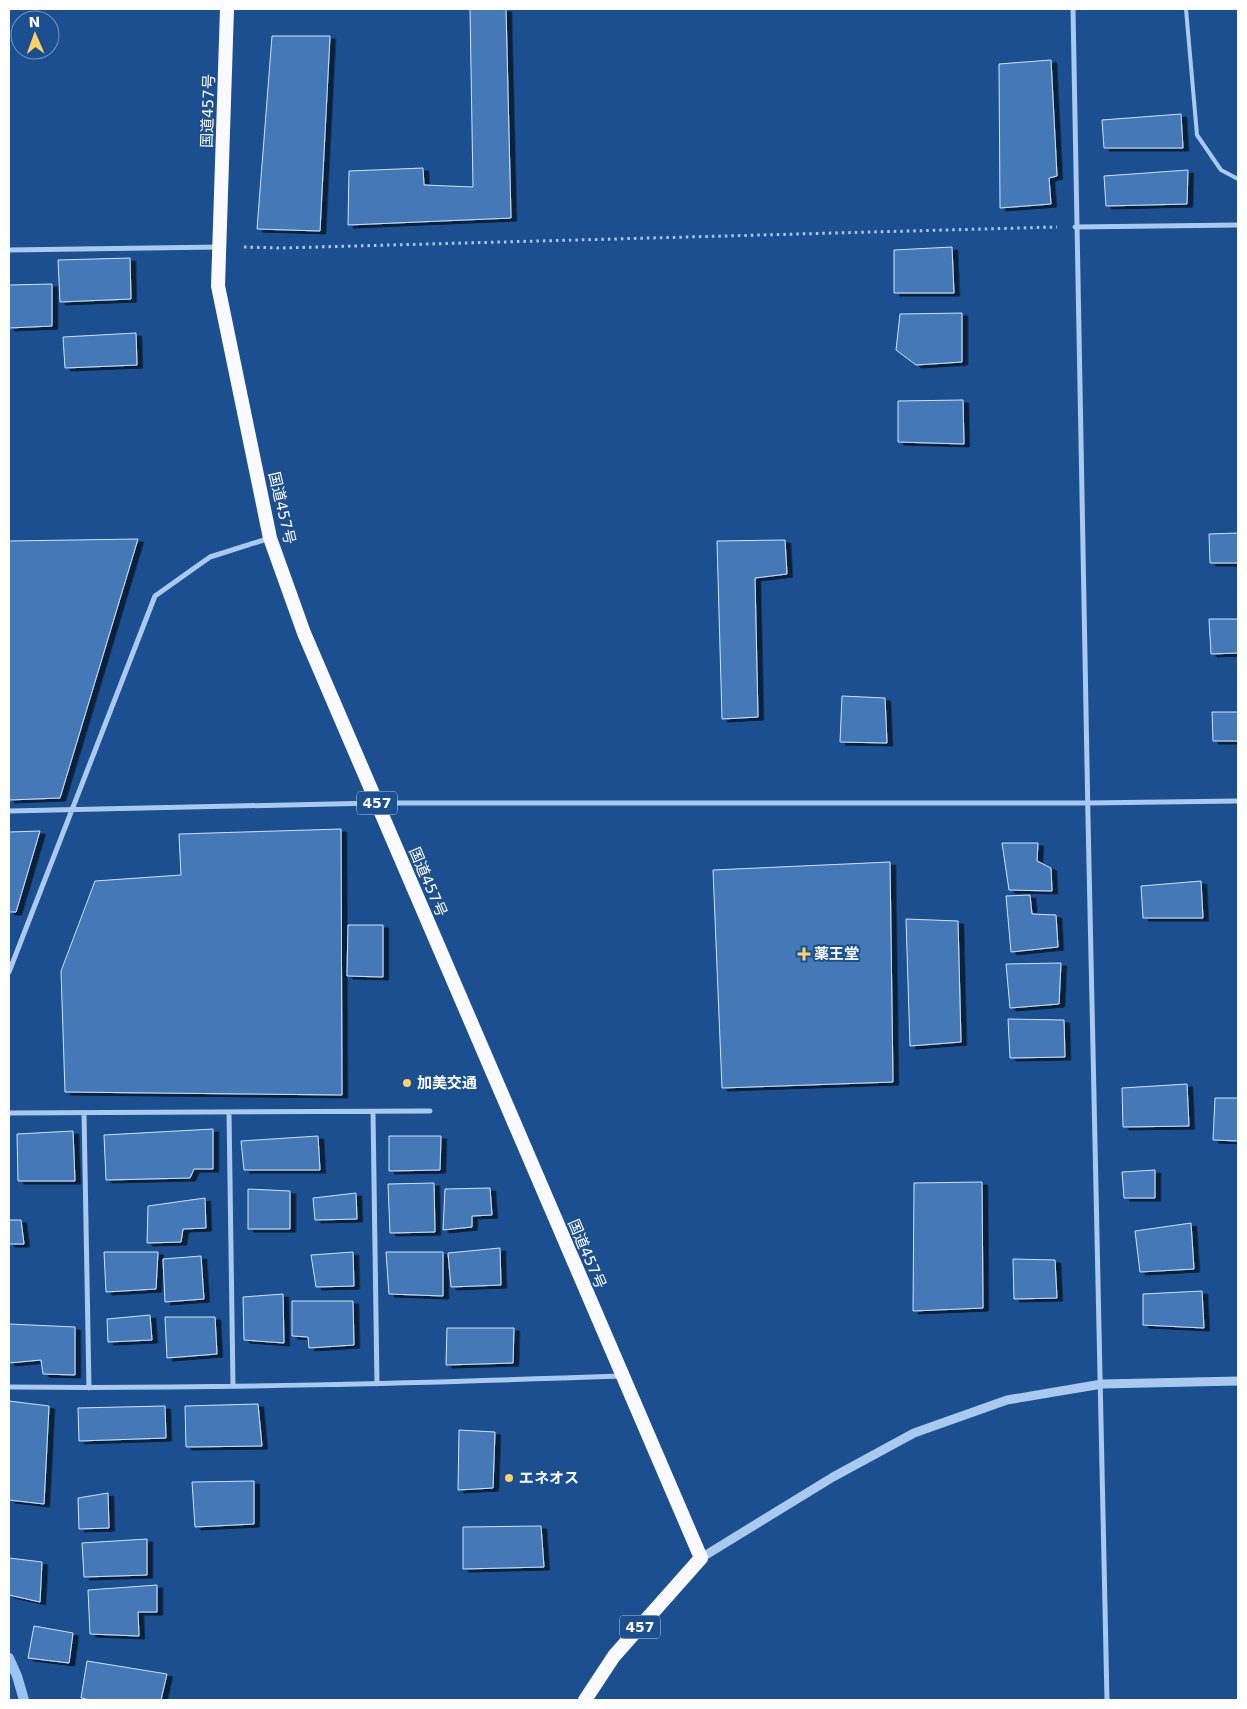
<svg xmlns="http://www.w3.org/2000/svg" width="1247" height="1709" viewBox="0 0 1247 1709" font-family="'DejaVu Sans','Noto Sans JP',sans-serif">
<style>
.lines{fill:none;stroke-linecap:round;stroke-linejoin:round}
.stream{stroke:#9cc4f0;stroke-width:10}
.building{fill:#4478b7;stroke:#cfe3fa;filter:url(#shadow)}
.path{stroke:#a9c9ee;stroke-width:3;stroke-dasharray:2.5 4;stroke-linecap:butt}
.service{stroke:#a9c9ee;stroke-width:4}
.minor{stroke:#a9c9ee;stroke-width:5}
.tertiary{stroke:#a9c9ee;stroke-width:9}
.trunk{stroke:#f8faff;stroke-width:14}
.poi-dot{fill:#ffd166;stroke:#1b4f8f;stroke-width:2}
.labels{text-anchor:middle;stroke-width:4;stroke-linejoin:round;paint-order:stroke}
.shield{fill:#1b4f8f;stroke:#bbcadd;stroke-width:1}
.shield-label{font-size:14px;font-weight:bold;fill:#fff}
.street-label{font-size:15px;fill:#fff;stroke:#1b4f8f}
.poi-label{font-size:15px;font-weight:bold;fill:#fff;stroke:#1b4f8f;text-anchor:start}
</style>
<defs>
<filter id="shadow"><feDropShadow dx="5.5" dy="3" stdDeviation="0" flood-color="#0009"/></filter>
</defs>
<rect width="100%" height="100%" fill="#1b4f8f"/>
<g class="lines">
<path class="stream" d="M9,1658L17,1676L24,1700"/>
</g>
<path class="building" d="M470,9H506L511,218L348,225L349,171L423,168L424,185L473,187Z
M272,36H330L320,231L257,229Z
M1051,60L1057,176L1049,178L1051,204L1000,208L999,64Z
M1181,114L1183,148H1104L1102,120Z
M1188,170L1187,204L1106,206L1104,176Z
M952,247L954,293H894V250Z
M130,258L131,299L60,302L58,260Z
M52,284V326L9,328V285Z
M962,313V362L916,365L896,350L900,314Z
M136,333L137,365L65,368L63,337Z
M963,400L964,444L898,442V401Z
M1238,533V563H1210L1209,534Z
M138,539L60,798L9,800V541Z
M785,540L787,574L755,578L758,717L722,719L717,541Z
M1209,619H1238V653L1211,654Z
M842,696L885,698L887,743L840,742Z
M1212,712H1238V741H1213Z
M341,829L342,1095L65,1092L61,971L95,881L181,875L179,834Z
M40,831L16,912H9V832Z
M1002,843H1038L1037,861L1051,868L1052,891L1009,890Z
M890,862L893,1082L722,1088L713,870Z
M1201,881L1203,918H1143L1141,886Z
M1030,895L1032,914L1056,915L1058,947L1011,952L1006,896Z
M906,919L958,921L961,1042L910,1046Z
M348,925H383V977L347,976Z
M1061,963L1059,1004L1010,1008L1006,964Z
M1008,1019L1064,1020L1065,1057L1010,1058Z
M1187,1084L1189,1126L1123,1127L1122,1088Z
M1215,1098H1238V1141L1213,1140Z
M213,1129V1169H194L190,1178L106,1180L104,1135Z
M73,1131L75,1181H18L17,1134Z
M318,1136L320,1170H244L241,1141Z
M389,1136H441L440,1170L389,1171Z
M1155,1170V1198H1124L1122,1172Z
M982,1182L983,1308L913,1311L914,1183Z
M434,1183L435,1232L390,1233L388,1184Z
M490,1188L492,1215L472,1216V1227L443,1230L445,1189Z
M248,1189L290,1191V1229H248Z
M356,1193L357,1219L315,1220L313,1198Z
M205,1198L206,1228L183,1229L181,1242L147,1243L148,1206Z
M9,1220H21L24,1244H9Z
M1191,1223L1194,1269L1140,1272L1135,1231Z
M500,1248L501,1285L451,1287L448,1253Z
M104,1252H158L156,1289L106,1292Z
M353,1252L354,1286L316,1287L311,1255Z
M386,1252H443V1296L389,1294Z
M201,1256L204,1299L165,1302L163,1259Z
M1013,1259L1055,1260L1057,1298L1014,1299Z
M1202,1291L1204,1328L1143,1325V1294Z
M283,1294L284,1343L244,1340L243,1297Z
M292,1301H353L354,1345L309,1348L308,1337L292,1336Z
M150,1315L152,1340L108,1342L107,1319Z
M165,1317H215L217,1354L167,1358Z
M9,1324L75,1327V1375L43,1374L41,1360L9,1363Z
M447,1328H514L513,1363L446,1365Z
M9,1401L49,1406L44,1504L9,1500Z
M258,1404L262,1446L186,1447L185,1406Z
M165,1406L166,1438L79,1441L78,1408Z
M459,1430L495,1432L493,1488L458,1490Z
M254,1481V1524L195,1527L192,1482Z
M108,1493L109,1528L79,1529L78,1498Z
M541,1526L544,1567L463,1569V1527Z
M147,1539V1575L84,1577L82,1543Z
M9,1558L42,1562L40,1602L9,1595Z
M157,1585V1612H138L139,1636L90,1634L88,1590Z
M34,1626L73,1633L69,1663L28,1658Z
M87,1661L167,1674L161,1700H91L81,1698Z"/>
<g class="lines">
<path class="path" d="M244,247L280,248L1057,227"/>
<path class="service" d="M1186,9L1197,135L1221,170L1238,179"/>
<path class="minor" d="M1073,9C1079,573 1098,1136 1107,1700
M1075,227L1238,225
M9,250L219,247
M9,811L376,803H1088L1238,801
M9,972L155,596L210,557L270,538
M229,1112L233,1386
M373,1112L377,1384
M9,1113L430,1111
M84,1113L89,1388
M9,1387C213,1389 417,1383 621,1376"/>
<path class="tertiary" d="M701,1558L833,1477L914,1433L1007,1400L1102,1384L1238,1381"/>
<path class="trunk" d="M227,9L218,286L270,538L304,633L701,1558L614,1656L585,1700"/>
</g>
<g class="poi-dot">
<path d="M801.5 946.5h5v5h5v5h-5v5h-5v-5h-5v-5h5z"/>
<circle cx="407" cy="1083" r="5"/>
<circle cx="509" cy="1478" r="5"/>
</g>
<g class="labels">
<g class="shield">
<rect x="357" y="791.5" width="40" height="23" rx="4"/>
<rect x="620" y="1615.5" width="40" height="23" rx="4"/>
</g>
<g class="shield-label">
<text x="377" y="808">457</text>
<text x="640" y="1632">457</text>
</g>
<g class="street-label">
<text transform="translate(208 111) rotate(-88)" y="5">国道457号</text>
<text transform="translate(282 508) rotate(77)" y="5">国道457号</text>
<text transform="translate(428 882) rotate(67)" y="5">国道457号</text>
<text transform="translate(587 1254) rotate(67)" y="5">国道457号</text>
</g>
<g class="poi-label">
<text x="814" y="959">薬王堂</text>
<text x="417" y="1088">加美交通</text>
<text x="519" y="1483">エネオス</text>
</g>
</g>
<rect width="1247" height="1709" fill="none" stroke="#ffffff" stroke-width="20"/>
<g transform="translate(35 35) rotate(358)"><circle r="24" fill="#1b4f8f" stroke="#7695bc"/>
<path d="M0-4L9 19L0 12L-9 19Z" fill="#ffd166"/>
<text y="-8" font-size="14" font-weight="bold" text-anchor="middle" fill="#ffffff">N</text>
</g>
</svg>
